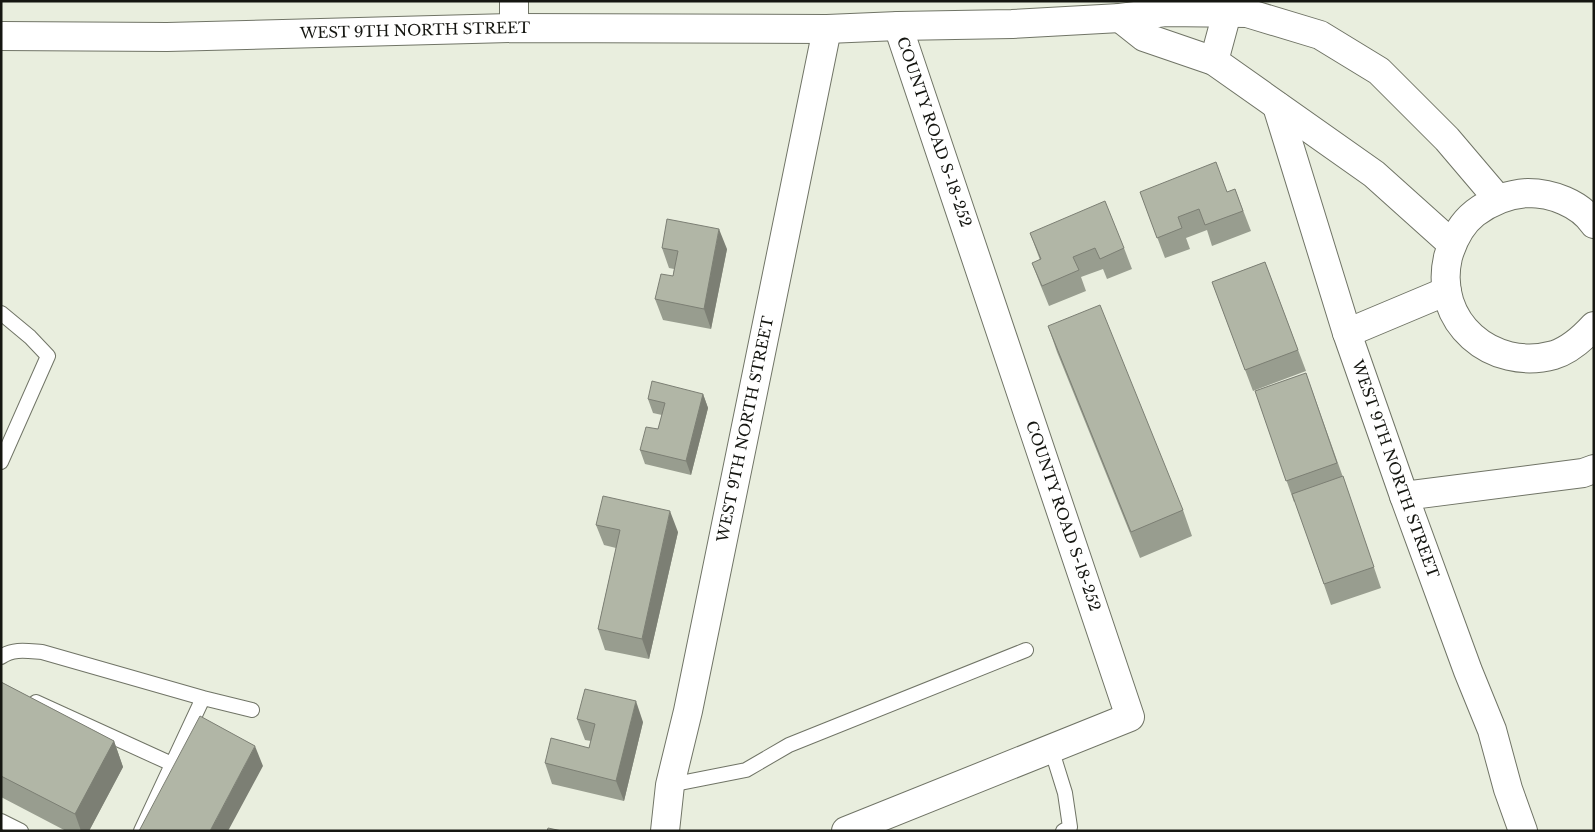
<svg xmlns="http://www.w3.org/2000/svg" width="1595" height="832" viewBox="0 0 1595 832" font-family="'Libre Baskerville',serif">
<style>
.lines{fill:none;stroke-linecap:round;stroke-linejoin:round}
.lane-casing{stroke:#707466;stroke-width:16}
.street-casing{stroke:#707466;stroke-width:30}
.secondary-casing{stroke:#707466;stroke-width:30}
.lane{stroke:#fff;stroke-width:14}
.street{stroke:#fff;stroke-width:28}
.secondary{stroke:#fff;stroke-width:28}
.wall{fill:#989d8f}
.shaded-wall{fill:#7c7f74}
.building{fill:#b1b6a6;stroke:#7c7f74}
.labels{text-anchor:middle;stroke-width:5;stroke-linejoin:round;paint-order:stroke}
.street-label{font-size:15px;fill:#151611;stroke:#fff}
</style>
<rect width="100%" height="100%" fill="#e9eede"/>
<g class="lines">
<g class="lane-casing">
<path id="lane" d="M1,313L30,337L48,356L1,462
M1,657C13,648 28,651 42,652L203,698
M36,702L172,764
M1051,748L1065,793L1070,827L1063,831
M670,785L746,770L789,745L1026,650
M1,821L21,831
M141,831L203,698L252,710"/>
</g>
<g class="street-casing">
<g id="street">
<path d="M1120,18L1144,37L1214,61L1374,174L1452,244"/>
<path id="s1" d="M1,36L167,37L514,28L827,29L898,26L1012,24L1120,18L1165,12L1247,13L1320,35L1379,71L1447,139L1498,199"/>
<path d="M1214,61L1227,13"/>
<path id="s2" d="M1277,106L1347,333L1404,496L1468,671L1492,730L1508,789L1523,831"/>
<path d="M1594,224C1580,203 1551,193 1528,193C1507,194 1491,201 1475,213C1461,224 1453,240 1448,257C1433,322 1492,372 1554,355C1570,350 1583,338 1594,326"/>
<path d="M1347,333L1447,291"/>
<path d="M1404,496L1583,473L1594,469"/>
<path id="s3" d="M665,831L670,785L688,711L827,29"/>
<path d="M846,831L1130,717L898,26"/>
</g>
</g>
<g class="secondary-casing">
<path id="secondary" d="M514,28V1"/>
</g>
<use href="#lane" class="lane"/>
<use href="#street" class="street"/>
<use href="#secondary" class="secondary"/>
</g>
<path class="wall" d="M1235,189L1251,231L1212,246L1207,230L1186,238L1190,249L1165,258L1140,192H1227Z
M1030,233L1124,248L1132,269L1107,279L1103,269L1081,277L1086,291L1049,306L1040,284L1032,263L1040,260Z
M662,248L727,249L711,329L663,320L655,299L673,276L674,269L669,268Z
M1265,262L1306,371L1253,391L1212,282Z
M1048,326L1183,510L1192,536L1140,558L1057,352Z
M1306,373L1350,497L1381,588L1331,605L1295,501L1294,502L1255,391Z
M703,394L708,408L691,475L645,464L640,450L658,429L662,415L653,413L648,399Z
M596,525L678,532L649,659L605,650L598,629L616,548L604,545Z
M1,682L114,741L123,767L89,831H66L1,797Z
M577,719L643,722L624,801L552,784L545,763L589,748L591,741L585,740Z"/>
<path class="shaded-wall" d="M719,229L727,249L711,329L704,309Z
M703,394L708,408L691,475L686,461Z
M670,511L678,532L649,659L642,639Z
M636,701L643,722L624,801L616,781Z
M114,741L123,767L89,831H81L75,814Z
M255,746L263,766L228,831H210Z"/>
<path class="building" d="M1216,162L1227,192L1235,189L1243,211L1205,225L1199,209L1178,217L1182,228L1157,238L1140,192Z
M1105,201L1124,248L1100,259L1095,248L1073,257L1079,270L1042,286L1032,263L1041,259L1030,233Z
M667,219L719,229L704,309L655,299L661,274L673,276L678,251L662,248Z
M1265,262L1298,350L1245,370L1212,282Z
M1100,305L1183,510L1131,532L1048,326Z
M1306,373L1337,463L1286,481L1255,391Z
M652,381L703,394L686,461L640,450L646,427L658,429L665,403L648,399Z
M1343,476L1374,567L1324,584L1292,494Z
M603,496L670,511L642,639L598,629L620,530L596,525Z
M1,682L114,741L75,814L1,776Z
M585,689L636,701L616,781L545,763L551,738L589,748L595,724L577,719Z
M200,716L255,746L210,831H139Z
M548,828L562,831H547Z"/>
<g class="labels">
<g class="street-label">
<text dy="5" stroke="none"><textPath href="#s1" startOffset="414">WEST 9TH NORTH STREET</textPath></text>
<text transform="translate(934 132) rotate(71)" y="5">COUNTY ROAD S-18-252</text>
<text dy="5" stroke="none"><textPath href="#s3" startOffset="410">WEST 9TH NORTH STREET</textPath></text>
<text dy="5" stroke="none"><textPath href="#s2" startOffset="382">WEST 9TH NORTH STREET</textPath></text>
<text transform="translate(1063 516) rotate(71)" y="5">COUNTY ROAD S-18-252</text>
</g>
</g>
<rect width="1595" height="832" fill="none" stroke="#151611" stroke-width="5"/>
</svg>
